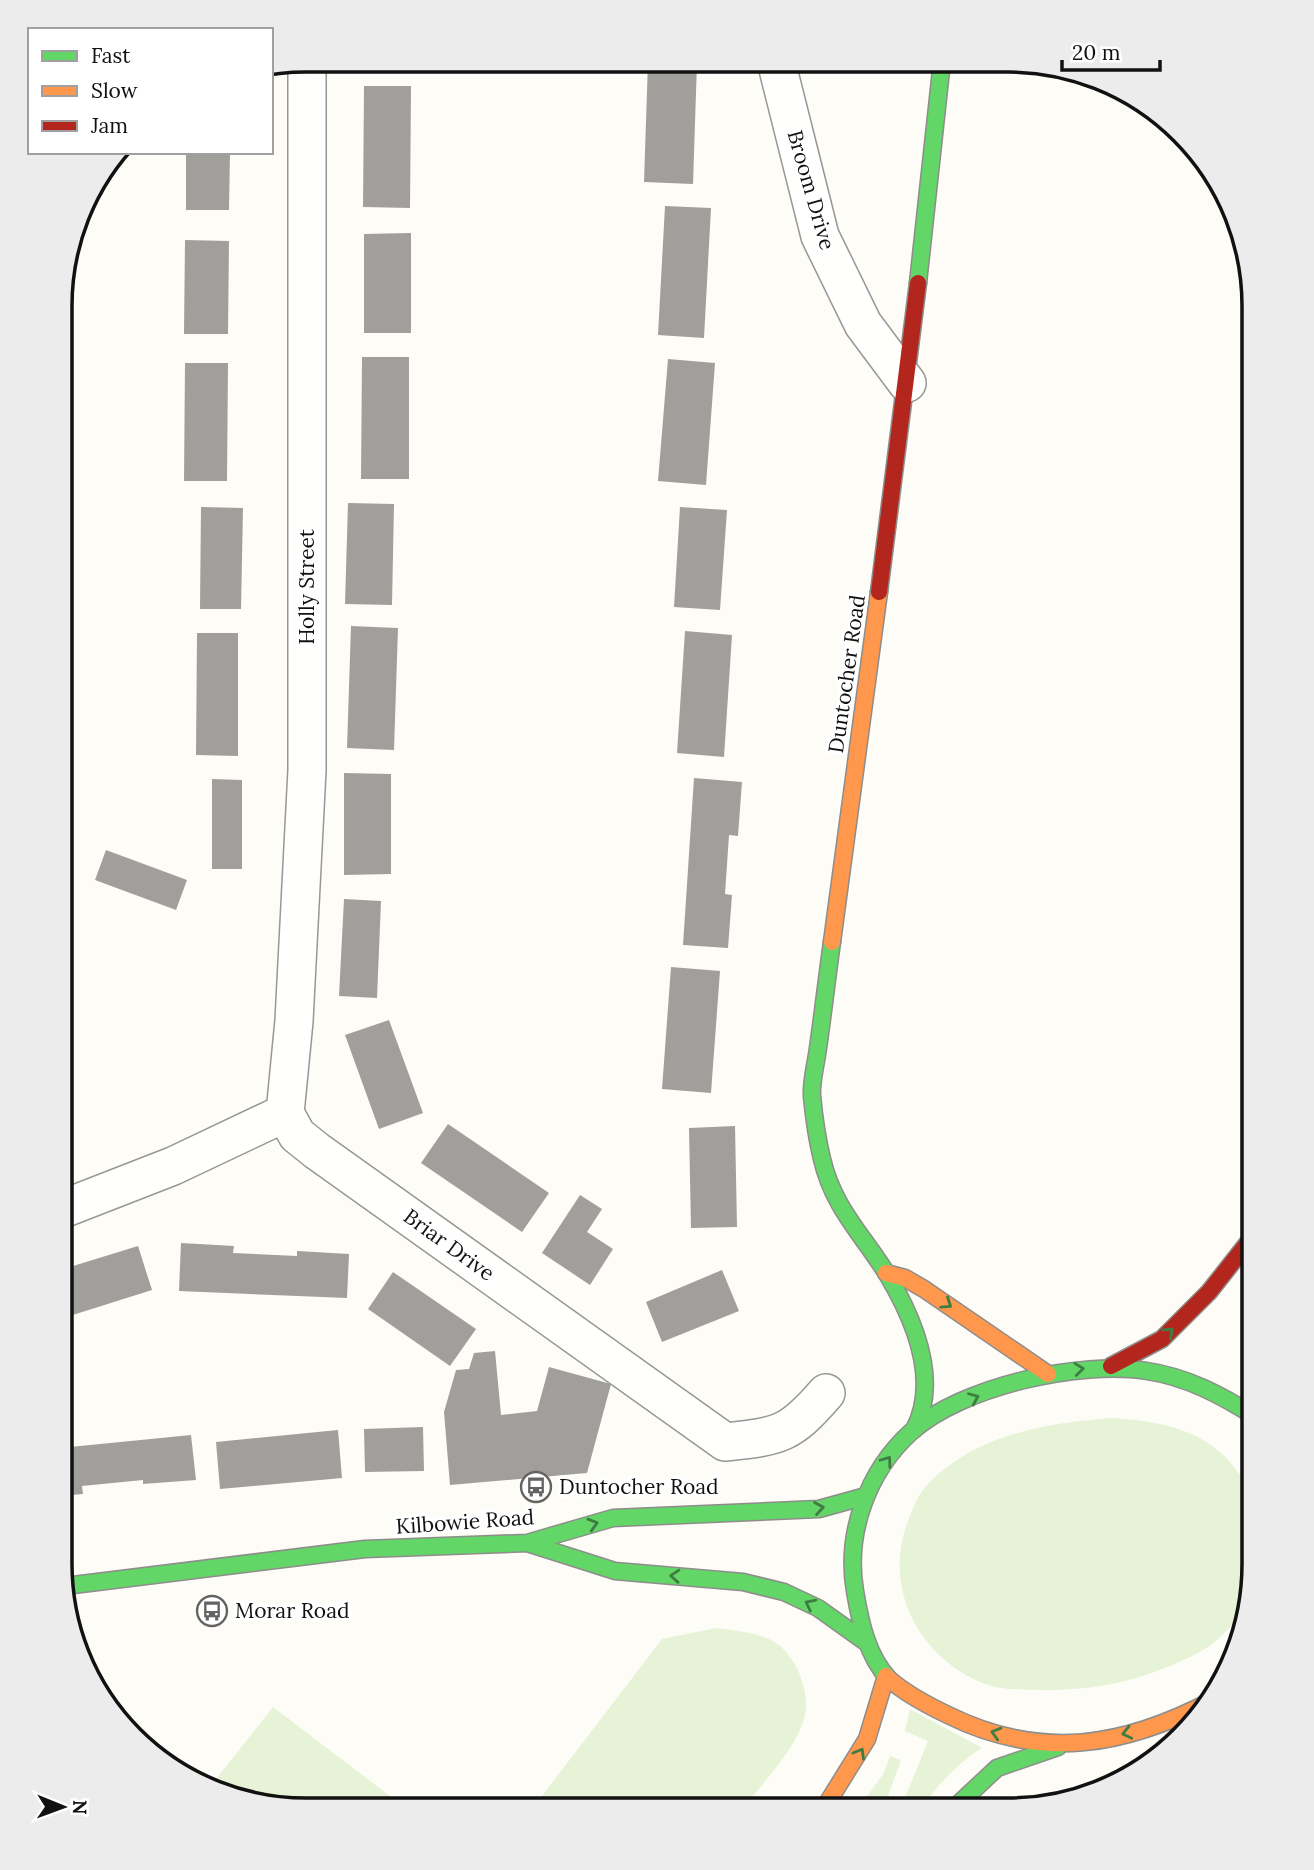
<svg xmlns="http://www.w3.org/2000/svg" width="1314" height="1870" viewBox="0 0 1314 1870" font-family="Lora,serif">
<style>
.green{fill:#e7f3d7}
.building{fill:#a19f9c}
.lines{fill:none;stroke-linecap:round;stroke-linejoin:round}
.street-casing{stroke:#979795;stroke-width:40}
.fast-casing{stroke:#8e8d8b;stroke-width:19}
.slow-casing{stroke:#8e8d8b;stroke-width:19}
.jam-casing{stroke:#8e8d8b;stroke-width:19}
.street{stroke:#fffffe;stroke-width:37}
.fast{stroke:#63d668;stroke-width:16}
.slow{stroke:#ff974d;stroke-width:16}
.jam{stroke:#b3261e;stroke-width:16}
.oneway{stroke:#3e7d41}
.labels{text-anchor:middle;stroke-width:7;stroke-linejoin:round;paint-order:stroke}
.street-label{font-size:21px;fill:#111;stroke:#fff}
.poi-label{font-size:21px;fill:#111;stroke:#fff;text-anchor:start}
.rim{fill:none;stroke:#111;stroke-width:3.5}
</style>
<rect width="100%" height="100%" fill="#fdfcf7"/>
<path class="green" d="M1112,1418C1162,1421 1208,1430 1238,1472C1243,1480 1251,1490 1253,1500C1257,1513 1254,1533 1254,1547C1254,1593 1249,1614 1212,1644C1200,1653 1184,1660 1170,1666C1114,1689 1070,1692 1010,1689C992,1688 975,1681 961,1672C909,1639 886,1578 908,1521C913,1508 918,1494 928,1484C977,1434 1046,1423 1112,1418Z
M716,1628C735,1631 763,1632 779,1645C800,1663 813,1699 802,1725C790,1756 762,1783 742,1810L532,1809L662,1639Z
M273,1707L407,1809L274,1808L213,1783Z
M910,1709L982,1748C956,1764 937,1786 920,1810H900L928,1741L905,1731Z
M890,1756L901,1760L883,1810H857L884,1773Z"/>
<path class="building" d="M648,61L697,62L693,184L644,182Z
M364,86H411L410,208L363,207Z
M186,152H230L229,210H186Z
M665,206L711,208L704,338L658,335Z
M411,233V333H364V234Z
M185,240L229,241L228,334H184Z
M362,357H409V479H361Z
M668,359L715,363L706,485L658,481Z
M185,363H228L227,481H184Z
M348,503L394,504L392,605L345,604Z
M201,507L243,508L241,609H200Z
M680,507L727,510L720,610L674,607Z
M351,626L398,628L394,750L347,748Z
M685,631L732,635L724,757L677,753Z
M197,633H238V756L196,755Z
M344,773L391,774V874L344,875Z
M694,778L742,782L738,836L729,835L725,894L732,895L728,948L683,945Z
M212,779L242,780V869H212Z
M106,850L187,880L176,910L95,880Z
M61,875L74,884L61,904Z
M344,899L381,901L377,998L339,996Z
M671,967L720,971L711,1093L662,1089Z
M389,1020L423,1113L379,1129L345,1035Z
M448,1124L549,1193L522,1232L421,1163Z
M735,1126L737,1227L691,1228L689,1128Z
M580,1195L602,1209L587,1232L613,1249L590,1285L542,1253Z
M181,1243L234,1246L233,1253L297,1256V1251L349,1254L347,1298L179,1291Z
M138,1246L152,1290L60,1319V1270Z
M722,1270L739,1311L662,1342L646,1302Z
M393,1272L476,1329L450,1366L368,1309Z
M495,1351L501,1415L537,1411L549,1367L611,1384L587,1473L450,1485L444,1412L456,1370L469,1369L474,1353Z
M423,1427L424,1471L365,1472L364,1429Z
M338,1430L342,1478L220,1489L216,1442Z
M191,1435L196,1480L143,1484V1480L82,1486L83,1494L60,1496V1448Z"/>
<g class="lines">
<g class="street-casing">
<path id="street" d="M776,61L820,236L863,324L907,383
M285,1113L294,1021L307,770V60
M60,1210L173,1166L285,1113L297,1135L317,1151L725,1442C779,1436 789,1436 826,1393"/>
</g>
<g class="fast-casing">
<path id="fast" d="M918,283L942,61
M832,942C827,978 823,1013 818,1048C816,1064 811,1081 812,1096C814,1117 817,1139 822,1159C833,1207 862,1234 887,1274C914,1319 940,1380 914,1430
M527,1543L615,1571L743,1582L784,1592L818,1608L867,1643
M65,1586L365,1549L527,1543L613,1518L819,1509L866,1496
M889,1679C867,1656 860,1621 855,1591C845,1533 868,1471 911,1432C962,1386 1081,1360 1147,1371C1187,1377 1221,1395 1254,1416
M952,1810L997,1768L1058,1747"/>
</g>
<g class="slow-casing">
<path id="slow" d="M832,942L879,592
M886,1273L905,1278L924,1289L1048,1374
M889,1679C906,1694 927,1705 948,1715C1041,1761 1124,1747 1213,1700
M823,1810L867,1739L886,1676"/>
</g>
<g class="jam-casing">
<path id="jam" d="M879,592L918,283
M1111,1366L1162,1339L1209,1292L1254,1235"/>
</g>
<use href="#street" class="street"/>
<use href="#fast" class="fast"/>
<use href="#slow" class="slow"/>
<use href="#jam" class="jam"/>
</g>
<defs><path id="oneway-chevron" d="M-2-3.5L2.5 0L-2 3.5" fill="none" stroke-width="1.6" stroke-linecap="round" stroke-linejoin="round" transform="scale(1.75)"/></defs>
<g class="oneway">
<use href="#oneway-chevron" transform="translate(947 1304) rotate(34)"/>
<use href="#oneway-chevron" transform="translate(1169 1332) rotate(-42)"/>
<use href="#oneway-chevron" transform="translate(1079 1369) rotate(-7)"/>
<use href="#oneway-chevron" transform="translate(974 1398) rotate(-23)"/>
<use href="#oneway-chevron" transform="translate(887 1461) rotate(-54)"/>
<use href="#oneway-chevron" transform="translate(819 1508) rotate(-9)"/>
<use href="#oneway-chevron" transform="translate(593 1524) rotate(-16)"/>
<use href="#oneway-chevron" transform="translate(675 1576) rotate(-176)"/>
<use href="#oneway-chevron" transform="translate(810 1604) rotate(-153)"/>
<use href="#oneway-chevron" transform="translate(996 1733) rotate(-164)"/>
<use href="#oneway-chevron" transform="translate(1127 1733) rotate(167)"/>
<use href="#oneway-chevron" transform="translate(860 1753) rotate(-60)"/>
</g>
<defs>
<g id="bus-ring" transform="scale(1.575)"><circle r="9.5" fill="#fff" stroke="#646362" stroke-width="1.5"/><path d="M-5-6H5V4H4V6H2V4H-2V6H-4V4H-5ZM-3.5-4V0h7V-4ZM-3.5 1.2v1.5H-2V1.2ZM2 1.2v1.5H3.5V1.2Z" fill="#646362"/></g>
</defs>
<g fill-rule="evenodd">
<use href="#bus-ring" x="536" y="1487"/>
<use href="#bus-ring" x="212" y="1611"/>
</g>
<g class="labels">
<g class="street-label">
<text transform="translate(811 190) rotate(74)" y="7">Broom Drive</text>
<text transform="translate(307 587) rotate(-90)" y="7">Holly Street</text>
<text transform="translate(847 674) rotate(-82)" y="7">Duntocher Road</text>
<text transform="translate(449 1245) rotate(36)" y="7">Briar Drive</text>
<text transform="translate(465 1522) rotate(-4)" y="7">Kilbowie Road</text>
</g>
<g class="poi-label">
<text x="559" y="1494">Duntocher Road</text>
<text x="235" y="1618">Morar Road</text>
</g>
</g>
<path d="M0 0H1314V1870H0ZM306 72H1008A234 234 0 0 1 1242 306V1564A234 234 0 0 1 1008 1798H306A234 234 0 0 1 72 1564V306A234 234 0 0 1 306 72Z" fill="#ececec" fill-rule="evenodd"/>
<path class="rim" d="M306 72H1008A234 234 0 0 1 1242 306V1564A234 234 0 0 1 1008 1798H306A234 234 0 0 1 72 1564V306A234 234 0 0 1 306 72Z"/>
<rect x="28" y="28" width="245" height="126" fill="#ffffff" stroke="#a0a0a0" stroke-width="2"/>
<rect x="42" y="51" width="35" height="10" fill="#63d668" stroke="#a0a0a0" stroke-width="2"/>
<text x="91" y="63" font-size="21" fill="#111111">Fast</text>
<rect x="42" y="86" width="35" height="10" fill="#ff974d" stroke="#a0a0a0" stroke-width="2"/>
<text x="91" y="98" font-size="21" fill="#111111">Slow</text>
<rect x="42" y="121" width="35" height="10" fill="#b3261e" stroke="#a0a0a0" stroke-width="2"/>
<text x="91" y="133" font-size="21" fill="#111111">Jam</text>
<g transform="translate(63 1807) rotate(91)" stroke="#ffffff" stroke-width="5" paint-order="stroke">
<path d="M0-5L12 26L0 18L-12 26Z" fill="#111111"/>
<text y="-10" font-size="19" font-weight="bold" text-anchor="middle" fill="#111111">N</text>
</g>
<path d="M1062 60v10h98v-10" fill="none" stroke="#111111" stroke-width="3.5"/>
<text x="1072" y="60" font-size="21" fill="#111111" stroke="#ffffff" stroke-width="5" paint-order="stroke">20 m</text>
</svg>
